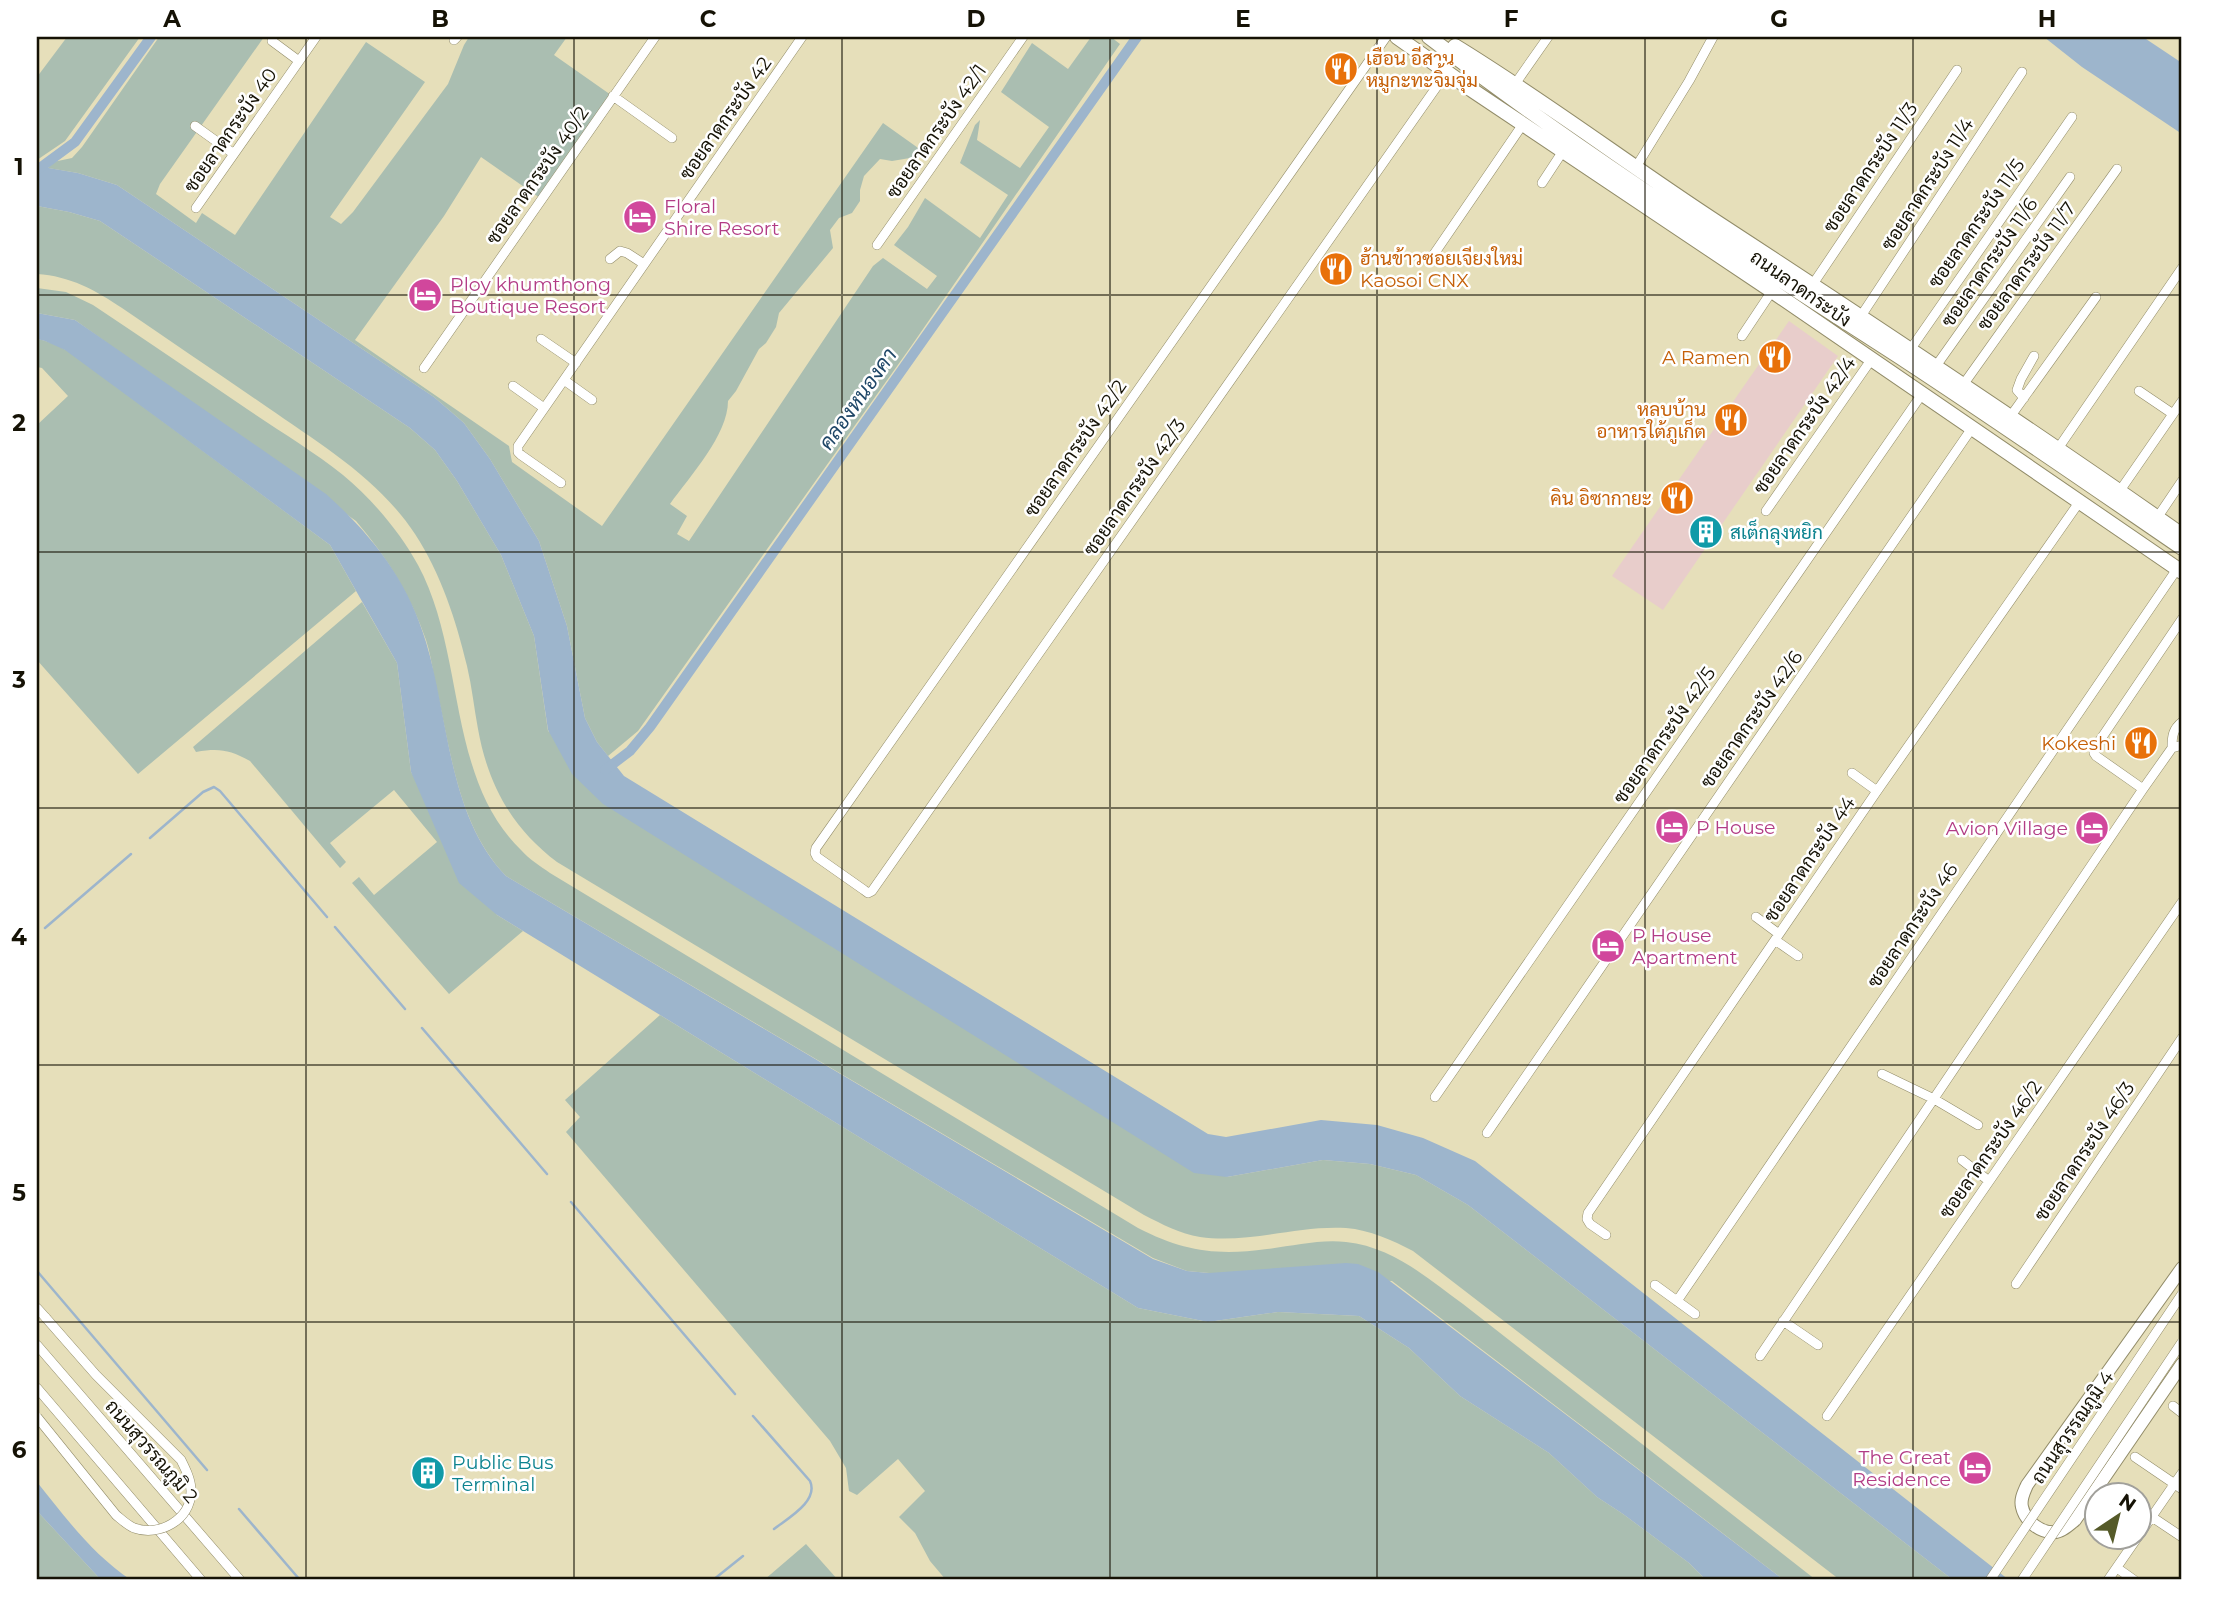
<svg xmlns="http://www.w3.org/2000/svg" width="2219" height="1617" viewBox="0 0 2219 1617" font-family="Montserrat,Sarabun,sans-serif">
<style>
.commercial{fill:#e8cdcb}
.green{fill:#aabeb1}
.water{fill:#9db5cc}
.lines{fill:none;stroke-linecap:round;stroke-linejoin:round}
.stream{stroke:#9db5cc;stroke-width:2.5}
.canal{stroke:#9db5cc;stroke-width:10}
.street-casing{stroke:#928c69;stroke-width:10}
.secondary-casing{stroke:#928c69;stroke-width:14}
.primary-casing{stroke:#928c69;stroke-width:16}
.street{stroke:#fff;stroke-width:9}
.secondary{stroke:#fff;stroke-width:12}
.primary{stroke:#fff;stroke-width:14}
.street-bridge-casing{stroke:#928c69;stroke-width:10;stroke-linecap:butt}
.street-bridge{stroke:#fff;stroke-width:9}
.grid{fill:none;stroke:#151205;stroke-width:2;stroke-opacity:0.55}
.labels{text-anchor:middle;stroke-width:5;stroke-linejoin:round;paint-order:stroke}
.food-label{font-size:19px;fill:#c56008;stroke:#fff;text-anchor:end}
.street-label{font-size:19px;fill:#151205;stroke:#fff}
.hotel-label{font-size:19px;fill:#b23c85;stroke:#fff;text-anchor:start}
.culture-label{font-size:19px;fill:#0d838f;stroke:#fff;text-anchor:start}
.water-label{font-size:21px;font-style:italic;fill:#1e4667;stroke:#fff}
.neatline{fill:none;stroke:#151205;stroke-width:2.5}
.grid-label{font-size:23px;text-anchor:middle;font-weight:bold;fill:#151205}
</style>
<rect width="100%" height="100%" fill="#e6dfba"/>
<path class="commercial" d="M1789,321L1838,356L1663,610L1612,576Z"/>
<path class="green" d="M67,37H140L65,141L37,160V77Z
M159,37H264L160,184L156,194L196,223L202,213L235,235L366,42L425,82L330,217L341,224L353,212L448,84L464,45L469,37H567L554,55L611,95L540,198L481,157L444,216L355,340L509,446L512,462L602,526L883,123L928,155L892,161L880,159L864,176L860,190V201L852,213L839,218L830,230L833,248L779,313L776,327L766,343L759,349L736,391L728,401C728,435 690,476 670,504L687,516L677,534L689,541L873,266L883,258L927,289L937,276L894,245L908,227L925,198L980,238L1008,195L960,163L975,125L980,120L977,140L1020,168L1049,127L1001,92L1032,43L1068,69L1091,37H1111L1120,44L912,345L638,731L608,756L597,742L585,718L567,626L539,541L490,459L464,423L434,397L117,185L78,173L48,168L53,162L72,158L82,147Z
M37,206L69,212L100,221L410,428L435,450L457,481L501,555L534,636L548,731L1227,1177L1323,1160L1370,1164L1416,1175L1468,1205L1953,1580H1840L1413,1251C1392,1240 1370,1230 1346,1228C1297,1225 1249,1244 1200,1237C1180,1234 1162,1224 1144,1215L557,862C512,828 488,785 478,729C474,708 472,687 467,666C456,620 441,574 415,534C378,478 320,444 267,407C219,374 170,341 122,308C95,290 70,276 37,274Z
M37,288L66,292L93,305C145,340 196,374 247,409C279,431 313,451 343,475C372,499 400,532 418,565C466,654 446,777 521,850C529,859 540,866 550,873L1138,1228C1183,1251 1216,1256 1267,1249C1293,1246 1320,1239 1346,1242C1393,1247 1427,1278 1463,1304L1816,1580H1784L1392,1281L1209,1273L1187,1271L1153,1258L506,876C456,824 450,744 434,677C432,665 430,652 426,640C411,596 387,557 356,521L75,320L37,313Z
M37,339C63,343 90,367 113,381L111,383L330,545L356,591L138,774L37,660V425L68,396L42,368L37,367Z
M362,602L397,663L411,772L497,915L523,931L449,994L352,883L359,877L374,895L437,842L394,790L330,843L346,862L340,868L250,761C229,750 220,748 196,752L193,747Z
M660,1015L1138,1308L1208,1322L1278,1312L1359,1316L1409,1348L1460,1396L1549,1453L1597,1497L1623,1514L1689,1563L1706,1580H946L930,1561L915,1533L899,1517L925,1491L898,1459L857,1495L849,1491L846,1468L830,1441L566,1132L580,1117L565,1100Z
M37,1511L101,1580H37Z
M806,1544L838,1580H764Z"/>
<path class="water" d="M2044,37H2143L2182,63V134L2082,67Z
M37,166L78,173L117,185L434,397L464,423L490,459L539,541L567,626L585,718L597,742L624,776L1208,1134L1226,1137L1321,1120L1377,1125L1423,1138L1475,1161L2009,1580H1953L1468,1205L1416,1175L1370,1164L1323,1160L1227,1177L1194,1173L603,804L572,774L548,730L534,636L501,555L457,481L435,450L410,428L100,221L69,212L37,206Z
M37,313L75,320L326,494C373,536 408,581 426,642C449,718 448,816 506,876L1153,1259L1187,1271L1209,1273L1346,1263L1358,1264L1378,1272L1784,1580H1706L1689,1563L1623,1514L1597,1497L1549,1453L1460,1396L1409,1348L1359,1316L1278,1312L1208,1322L1138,1308L497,915L459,883L411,772L397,663L330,545L65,350L45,341L37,339Z
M37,1482C66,1518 92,1554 131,1580H101L37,1511Z"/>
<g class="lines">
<path class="stream" d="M150,838L203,792L214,787L220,791L327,917
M335,927L405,1009
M45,928L131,854
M422,1028L547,1174
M571,1202L735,1394
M37,1271L207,1470
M753,1416L810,1481C819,1501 788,1518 774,1529
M239,1509L300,1580
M713,1580L743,1556"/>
<path class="canal" d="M37,170L75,142L151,37
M605,770L630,751L650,727L1137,37"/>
<g class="street-casing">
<path id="street" d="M1386,37L816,848L815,853L817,857L864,890L868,893L872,891L1447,72
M454,40L457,37
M272,41L299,61
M1515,84L1548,37
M613,96L672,138
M195,126L234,154
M1636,167L1689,81L1713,37
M1542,183L1563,151
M196,208L316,37
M877,245L1023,37
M1434,254L1523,124
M610,259L620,251L627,253L644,264
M1813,284L1957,70
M1861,316L2022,72
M1742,336L1772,291
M541,339L576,363
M1910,350L2072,117
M1936,366L2070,177
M424,368L655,37
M564,380L592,400
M1963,385L2117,169
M513,386L544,408
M2139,391L2173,414
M2024,398L2017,390L2021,379L2034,356
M2010,417L2096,297
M2057,450L2182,268
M561,483L521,455L518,452V446L802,37
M2119,492L2182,401
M1766,511L1871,360
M2157,518L2182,481
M2172,748C2172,736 2173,729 2182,722
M1852,773L1877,791
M2143,789L2096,756L2094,753V749L2182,619
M1756,917L1779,934
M1775,940L1798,956
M1882,1074L1934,1099L1978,1125
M1435,1097L1922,394
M1487,1133L1972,428
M1962,1160L1989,1181
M1606,1235L1590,1224L1587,1219L1588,1213L1877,791L2080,501
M2016,1284L2182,1038
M1655,1285L1695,1314
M1677,1301L2177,569
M37,1308L46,1318
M1783,1321L1818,1345
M37,1345L240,1580
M1760,1356L2143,789L2172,748L2182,745
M37,1388L201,1580
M2173,1406L2182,1413
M1827,1416L2182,902
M2135,1457L2182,1489
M2152,1517L2182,1537
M2117,1568L2134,1580
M2108,1580L2182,1473"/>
</g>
<g class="secondary-casing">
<path id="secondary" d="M2182,1268L2027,1485C2024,1492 2020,1499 2022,1507C2025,1521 2041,1534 2056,1532C2063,1531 2069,1525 2075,1520L2182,1364"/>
</g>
<g class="primary-casing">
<path id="primary" d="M1397,37L1472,90L1772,291L2182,572
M1429,37C1582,154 1745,257 1906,361C1999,422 2090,485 2182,548
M1455,46C1545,101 1629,165 1718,223C1874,325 2030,428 2182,535"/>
</g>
<use href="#street" class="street"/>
<use href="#secondary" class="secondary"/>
<use href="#primary" class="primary"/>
<g class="street-bridge-casing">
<path id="street-bridge" d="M37,1417L116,1515C121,1519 127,1525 134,1528C159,1537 191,1520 191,1491C191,1480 186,1470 181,1460L96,1375L46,1318
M1990,1580L2182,1294
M2022,1580L2182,1342"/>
</g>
<use href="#street-bridge" class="street-bridge"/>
</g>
<path class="grid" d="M306,37V1580M574,37V1580M842,37V1580M1110,37V1580M1377,37V1580M1645,37V1580M1913,37V1580M37,295H2182M37,552H2182M37,808H2182M37,1065H2182M37,1322H2182"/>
<defs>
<g id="restaurant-disc" transform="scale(1.75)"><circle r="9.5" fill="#e8710a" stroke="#fff"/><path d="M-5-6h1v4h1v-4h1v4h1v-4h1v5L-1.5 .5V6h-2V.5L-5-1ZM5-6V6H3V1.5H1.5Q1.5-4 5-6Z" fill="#fff"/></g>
<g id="hotel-disc" transform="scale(1.75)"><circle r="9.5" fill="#d1479c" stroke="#fff"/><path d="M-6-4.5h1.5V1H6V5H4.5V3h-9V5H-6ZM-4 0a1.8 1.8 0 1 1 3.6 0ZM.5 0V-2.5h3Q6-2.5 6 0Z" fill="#fff"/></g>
<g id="building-disc" transform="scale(1.75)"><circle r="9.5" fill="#0f9aa8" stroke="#fff"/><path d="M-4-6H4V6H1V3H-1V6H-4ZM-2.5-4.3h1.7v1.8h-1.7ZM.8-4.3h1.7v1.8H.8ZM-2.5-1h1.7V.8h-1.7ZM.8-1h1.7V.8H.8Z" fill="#fff"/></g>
</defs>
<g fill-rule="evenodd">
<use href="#restaurant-disc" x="1341" y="69"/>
<use href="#hotel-disc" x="640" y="217"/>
<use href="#restaurant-disc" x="1336" y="269"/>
<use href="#hotel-disc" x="425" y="295"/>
<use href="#restaurant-disc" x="1775" y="357"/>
<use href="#restaurant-disc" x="1731" y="420"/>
<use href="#restaurant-disc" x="1677" y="498"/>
<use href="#building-disc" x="1706" y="532"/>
<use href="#restaurant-disc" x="2141" y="743"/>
<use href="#hotel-disc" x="1672" y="827"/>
<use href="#hotel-disc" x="2092" y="828"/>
<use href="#hotel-disc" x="1608" y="946"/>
<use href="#hotel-disc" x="1975" y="1468"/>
<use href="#building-disc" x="428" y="1473"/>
</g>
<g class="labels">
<g class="food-label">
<text x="1366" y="65" text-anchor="start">เฮือน อีสาน<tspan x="1366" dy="22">หมูกะทะจิ้มจุ่ม</tspan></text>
<text x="1360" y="265" text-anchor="start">ฮ้านข้าวซอยเจียงใหม่<tspan x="1360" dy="22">Kaosoi CNX</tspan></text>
<text x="1750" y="364">A Ramen</text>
<text x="1706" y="416">หลบบ้าน<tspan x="1706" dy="22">อาหารใต้ภูเก็ต</tspan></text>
<text x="1652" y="505">คิน อิซากายะ</text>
<text x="2116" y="750">Kokeshi</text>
</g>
<g class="street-label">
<text transform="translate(725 118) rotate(-55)" y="7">ซอยลาดกระบัง 42</text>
<text transform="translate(230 130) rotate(-55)" y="7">ซอยลาดกระบัง 40</text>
<text transform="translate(936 131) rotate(-55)" y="7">ซอยลาดกระบัง 42/1</text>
<text transform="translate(1870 167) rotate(-56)" y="7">ซอยลาดกระบัง 11/3</text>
<text transform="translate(537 175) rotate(-55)" y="7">ซอยลาดกระบัง 40/2</text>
<text transform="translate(1927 184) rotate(-57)" y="7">ซอยลาดกระบัง 11/4</text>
<text transform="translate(1976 223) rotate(-55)" y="7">ซอยลาดกระบัง 11/5</text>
<text transform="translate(1989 262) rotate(-55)" y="7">ซอยลาดกระบัง 11/6</text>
<text transform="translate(2026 266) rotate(-54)" y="7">ซอยลาดกระบัง 11/7</text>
<text transform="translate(1801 288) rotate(35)" y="7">ถนนลาดกระบัง</text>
<text transform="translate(1804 425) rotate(-55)" y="7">ซอยลาดกระบัง 42/4</text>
<text transform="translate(1075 448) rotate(-55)" y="7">ซอยลาดกระบัง 42/2</text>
<text transform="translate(1134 487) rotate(-55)" y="7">ซอยลาดกระบัง 42/3</text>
<text transform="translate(1751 719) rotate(-55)" y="7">ซอยลาดกระบัง 42/6</text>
<text transform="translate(1664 735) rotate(-55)" y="7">ซอยลาดกระบัง 42/5</text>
<text transform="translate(1809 859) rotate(-56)" y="7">ซอยลาดกระบัง 44</text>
<text transform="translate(1912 925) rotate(-56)" y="7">ซอยลาดกระบัง 46</text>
<text transform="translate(1990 1149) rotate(-55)" y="7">ซอยลาดกระบัง 46/2</text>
<text transform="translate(2084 1151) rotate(-56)" y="7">ซอยลาดกระบัง 46/3</text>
<text transform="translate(2072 1427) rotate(-56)" y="7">ถนนสุวรรณภูมิ 4</text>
<text transform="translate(152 1451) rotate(49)" y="7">ถนนสุวรรณภูมิ 2</text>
</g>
<g class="hotel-label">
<text x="664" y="213">Floral<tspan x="664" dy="22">Shire Resort</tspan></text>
<text x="450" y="291">Ploy khumthong<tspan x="450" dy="22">Boutique Resort</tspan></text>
<text x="1696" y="834">P House</text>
<text x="2068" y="835" text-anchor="end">Avion Village</text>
<text x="1632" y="942">P House<tspan x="1632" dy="22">Apartment</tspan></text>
<text x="1951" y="1464" text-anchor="end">The Great<tspan x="1951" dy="22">Residence</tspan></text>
</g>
<g class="culture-label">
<text x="1730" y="539">สเต็กลุงหยิก</text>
<text x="452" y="1469">Public Bus<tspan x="452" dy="22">Terminal</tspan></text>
</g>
<g class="water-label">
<text transform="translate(858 399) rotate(-55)" y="7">คลองหนองคา</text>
</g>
</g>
<rect width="2219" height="1617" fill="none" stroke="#ffffff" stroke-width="77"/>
<g transform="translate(2118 1516) rotate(35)"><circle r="33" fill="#ffffff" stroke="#a1a09b" stroke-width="2"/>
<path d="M0-5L12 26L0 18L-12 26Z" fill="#555a29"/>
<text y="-10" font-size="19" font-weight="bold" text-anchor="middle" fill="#151205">N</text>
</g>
<rect x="38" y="38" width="2142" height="1540" class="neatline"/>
<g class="grid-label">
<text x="172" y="27">A</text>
<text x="440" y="27">B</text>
<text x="708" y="27">C</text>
<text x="976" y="27">D</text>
<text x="1243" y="27">E</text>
<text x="1511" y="27">F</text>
<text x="1779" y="27">G</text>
<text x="2047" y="27">H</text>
<text x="19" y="175">1</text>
<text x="19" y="431">2</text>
<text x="19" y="688">3</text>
<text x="19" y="945">4</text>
<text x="19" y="1201">5</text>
<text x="19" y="1458">6</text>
</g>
</svg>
